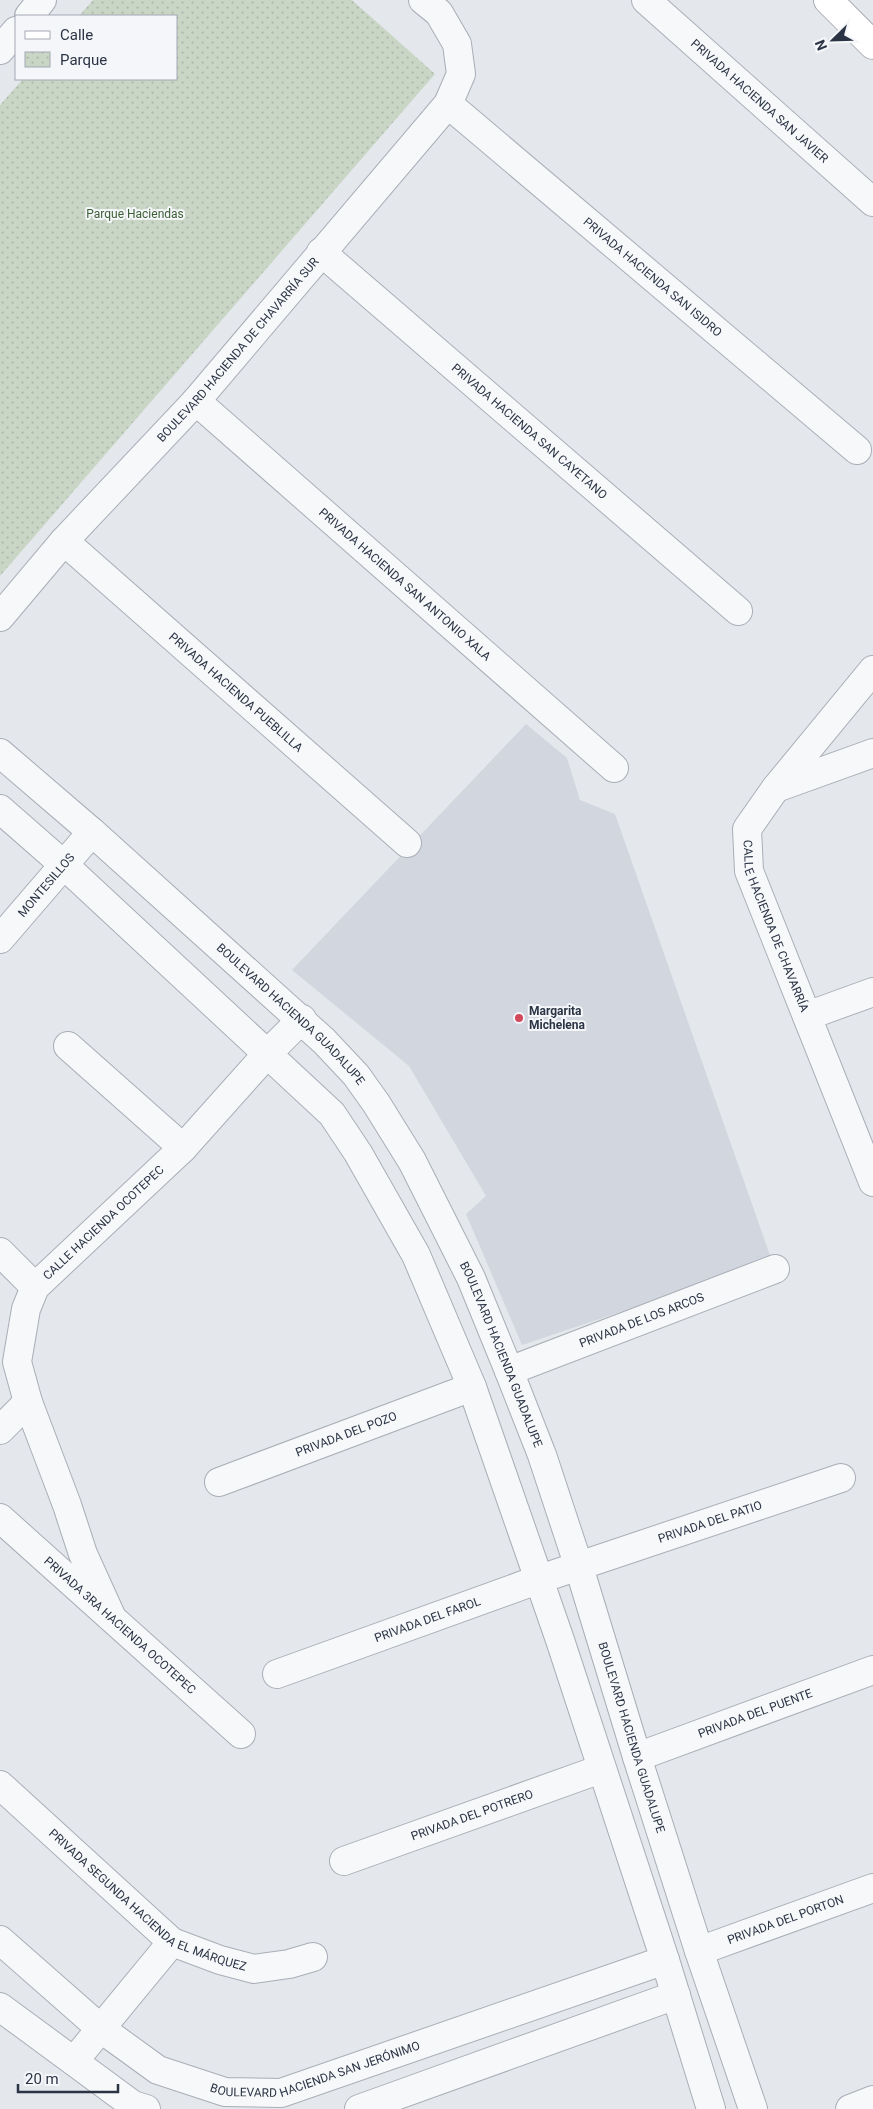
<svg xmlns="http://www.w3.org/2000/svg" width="873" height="2109" viewBox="0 0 873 2109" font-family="Roboto,sans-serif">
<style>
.built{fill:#d2d6de}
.park{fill:url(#park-dots)}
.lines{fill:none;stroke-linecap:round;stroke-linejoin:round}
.street-casing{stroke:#a9aeb7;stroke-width:30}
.secondary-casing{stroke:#a9aeb7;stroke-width:30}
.street{stroke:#f7f8fa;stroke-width:28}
.secondary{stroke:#fff;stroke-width:28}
.poi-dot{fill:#d1495b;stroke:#f4f6f9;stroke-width:2}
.labels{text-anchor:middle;stroke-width:4;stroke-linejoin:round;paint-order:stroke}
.street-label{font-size:12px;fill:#2b3445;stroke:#f4f6f9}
.park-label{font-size:12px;fill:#3f6138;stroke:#f4f6f9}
.poi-label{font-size:12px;font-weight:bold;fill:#2b3445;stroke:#f4f6f9;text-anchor:start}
</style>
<defs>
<pattern id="park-dots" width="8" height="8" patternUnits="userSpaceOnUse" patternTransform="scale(1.25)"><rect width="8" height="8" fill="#c9d6c5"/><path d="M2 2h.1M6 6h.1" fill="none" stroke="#adb8ab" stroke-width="1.8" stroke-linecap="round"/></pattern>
</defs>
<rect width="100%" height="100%" fill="#e4e7ec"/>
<path class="built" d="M526,724L567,758L580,800L615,814L772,1261L522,1345L466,1214L486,1196L409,1066L292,970Z"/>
<path class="park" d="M93,0H352L435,74L0,576V105L23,79H176V16H79Z"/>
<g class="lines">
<g class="street-casing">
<g id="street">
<path id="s1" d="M646,0L873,202"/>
<path d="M29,16L42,0"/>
<path d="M0,50L16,31"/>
<path id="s2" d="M448,104L857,450"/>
<path id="s3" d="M321,252L738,611"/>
<path id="s4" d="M196,401L614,768"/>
<path id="s5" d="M64,541L407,843"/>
<path id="s6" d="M0,617L64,541L196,401L448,104L461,74L457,44L439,13L423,0"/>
<path id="s7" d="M873,670L775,789L747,829L749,871L873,1182"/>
<path id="s8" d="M0,753L92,832L324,1041L356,1075L376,1103L412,1161L471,1278L509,1371L542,1455L579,1567L637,1757L699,1951L753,2109"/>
<path d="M776,788L873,753"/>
<path d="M0,809L64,865L332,1114L358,1153L416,1255L472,1387L560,1640L665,1960L711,2109"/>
<path id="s9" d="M0,939L92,832"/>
<path d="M807,1016L873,992"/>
<path d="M68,1046L183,1148"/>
<path d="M0,1252L35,1287"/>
<path id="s10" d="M509,1371L775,1269"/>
<path d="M0,1430L28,1402"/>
<path id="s11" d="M219,1482L472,1387"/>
<path id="s12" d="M0,1518L241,1734"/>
<path id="s13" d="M112,1618L83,1554L67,1505L28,1402L17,1362L26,1309L35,1287L183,1148L267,1054L302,1019"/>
<path id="s14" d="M277,1674L540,1579L841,1478"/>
<path id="s15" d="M637,1757L873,1670"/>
<path id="s16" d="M0,1785L172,1942L220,1960L254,1969L289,1964L313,1957"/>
<path id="s17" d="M344,1861L601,1769"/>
<path id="s18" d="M0,1940L100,2028L158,2070L225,2092L281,2093L665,1960"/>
<path id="s19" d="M699,1951L873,1888"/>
<path d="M0,2007L133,2105L146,2109"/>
<path d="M74,2061L172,1942"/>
<path d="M359,2109L676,1995"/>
<path d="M850,2109L873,2100"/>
</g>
</g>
<g class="secondary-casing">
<path id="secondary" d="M828,0L873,45"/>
</g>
<use href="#street" class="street"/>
<use href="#secondary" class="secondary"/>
</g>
<circle class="poi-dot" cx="519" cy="1018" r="5"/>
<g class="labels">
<g class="street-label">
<text dy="4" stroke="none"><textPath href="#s1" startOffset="152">PRIVADA HACIENDA SAN JAVIER</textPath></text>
<text dy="4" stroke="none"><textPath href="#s2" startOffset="268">PRIVADA HACIENDA SAN ISIDRO</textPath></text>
<text dy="4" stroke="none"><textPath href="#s6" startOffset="358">BOULEVARD HACIENDA DE CHAVARRÍA SUR</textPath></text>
<text dy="4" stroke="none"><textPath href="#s3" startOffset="275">PRIVADA HACIENDA SAN CAYETANO</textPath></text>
<text dy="4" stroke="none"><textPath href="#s4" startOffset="278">PRIVADA HACIENDA SAN ANTONIO XALA</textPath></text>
<text dy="4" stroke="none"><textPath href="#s5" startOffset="229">PRIVADA HACIENDA PUEBLILLA</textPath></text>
<text dy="4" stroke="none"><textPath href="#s9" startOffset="71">MONTESILLOS</textPath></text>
<text dy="4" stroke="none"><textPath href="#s7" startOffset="305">CALLE HACIENDA DE CHAVARRÍA</textPath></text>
<text dy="4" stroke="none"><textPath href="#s8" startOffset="391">BOULEVARD HACIENDA GUADALUPE</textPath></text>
<text dy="4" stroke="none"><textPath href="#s13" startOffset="445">CALLE HACIENDA OCOTEPEC</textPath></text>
<text dy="4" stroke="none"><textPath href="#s10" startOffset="142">PRIVADA DE LOS ARCOS</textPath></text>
<text dy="4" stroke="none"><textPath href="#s8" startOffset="796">BOULEVARD HACIENDA GUADALUPE</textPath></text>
<text dy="4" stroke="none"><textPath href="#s11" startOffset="136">PRIVADA DEL POZO</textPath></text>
<text dy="4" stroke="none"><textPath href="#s14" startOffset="459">PRIVADA DEL PATIO</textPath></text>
<text dy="4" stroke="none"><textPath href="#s14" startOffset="160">PRIVADA DEL FAROL</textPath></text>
<text dy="4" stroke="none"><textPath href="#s12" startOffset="161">PRIVADA 3RA HACIENDA OCOTEPEC</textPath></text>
<text dy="4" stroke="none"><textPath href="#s15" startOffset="126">PRIVADA DEL PUENTE</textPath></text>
<text dy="4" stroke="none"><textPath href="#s8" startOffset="1201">BOULEVARD HACIENDA GUADALUPE</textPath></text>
<text dy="4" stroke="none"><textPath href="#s17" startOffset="136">PRIVADA DEL POTRERO</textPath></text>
<text dy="4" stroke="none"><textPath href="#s16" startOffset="190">PRIVADA SEGUNDA HACIENDA EL MÁRQUEZ</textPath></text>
<text dy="4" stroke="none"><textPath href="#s19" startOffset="92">PRIVADA DEL PORTON</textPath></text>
<text dy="4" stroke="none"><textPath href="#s18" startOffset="369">BOULEVARD HACIENDA SAN JERÓNIMO</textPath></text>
</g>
<g class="park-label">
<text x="135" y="218">Parque Haciendas</text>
</g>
<g class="poi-label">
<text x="529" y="1015">Margarita<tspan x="529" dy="14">Michelena</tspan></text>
</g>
</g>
<rect x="15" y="15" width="162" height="65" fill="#f4f6f9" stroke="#a4a8b1"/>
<rect x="25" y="31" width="25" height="8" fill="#ffffff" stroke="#a4a8b1"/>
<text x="60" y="40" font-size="15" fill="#2b3445">Calle</text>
<rect x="25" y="52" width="25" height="15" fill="url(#park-dots)" stroke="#a4a8b1"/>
<text x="60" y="65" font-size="15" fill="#2b3445">Parque</text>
<g transform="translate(833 40) rotate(247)" stroke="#f4f6f9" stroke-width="4" paint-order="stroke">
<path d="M0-4L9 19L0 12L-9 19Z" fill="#2b3445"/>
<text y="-8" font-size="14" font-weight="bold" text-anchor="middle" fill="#2b3445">N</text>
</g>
<path d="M18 2084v8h100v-8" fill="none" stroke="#2b3445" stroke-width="2.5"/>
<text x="25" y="2084" font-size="15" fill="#2b3445" stroke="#f4f6f9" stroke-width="4" paint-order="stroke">20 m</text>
</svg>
